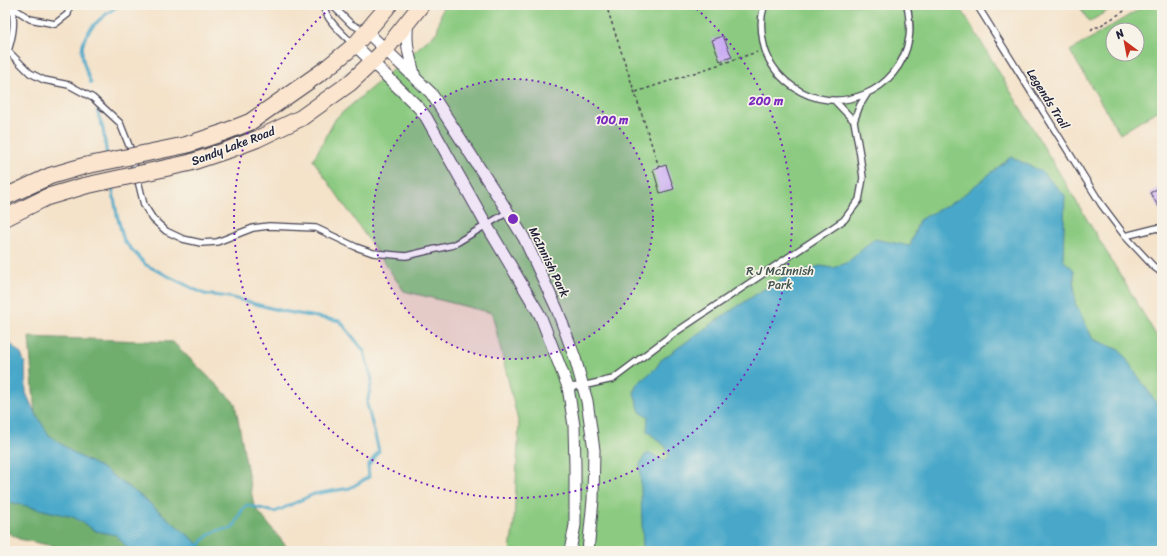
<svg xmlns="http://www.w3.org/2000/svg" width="1167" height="556" viewBox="0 0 1167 556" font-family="Sriracha,sans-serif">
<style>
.green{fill:#8bca80;stroke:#56765e;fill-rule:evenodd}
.forest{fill:#70ae6e;stroke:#496854}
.water{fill:#4aa8c9;stroke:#366582}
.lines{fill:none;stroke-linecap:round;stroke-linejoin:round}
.stream{stroke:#4aa8c9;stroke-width:3}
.building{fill:#cbadf3}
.service-casing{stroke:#423f50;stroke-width:8}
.minor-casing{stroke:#423f50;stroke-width:13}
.secondary-casing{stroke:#423f50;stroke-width:18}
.path{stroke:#423f50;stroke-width:1.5;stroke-dasharray:3 3;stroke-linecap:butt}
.service{stroke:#fff;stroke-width:5.5}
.minor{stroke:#fff;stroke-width:11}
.secondary{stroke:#fbe5cf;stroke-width:16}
.secondary-bridge-casing{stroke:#423f50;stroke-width:18;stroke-linecap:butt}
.secondary-bridge{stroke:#fbe5cf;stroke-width:16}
.ring{fill:none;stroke:#7b2cbf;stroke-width:2;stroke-dasharray:2 4}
.labels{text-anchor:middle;stroke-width:3.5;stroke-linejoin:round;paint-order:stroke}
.street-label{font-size:12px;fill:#22223b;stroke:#f7f3e8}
.park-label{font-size:12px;fill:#425450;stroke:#f7f3e8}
.centre{fill:#7b2cbf;stroke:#f7f3e8;stroke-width:2}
.ring-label{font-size:12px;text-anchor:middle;font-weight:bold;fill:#7b2cbf;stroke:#f7f3e8;stroke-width:3.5;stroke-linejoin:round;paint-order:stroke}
</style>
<rect width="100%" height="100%" fill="#f7f3e8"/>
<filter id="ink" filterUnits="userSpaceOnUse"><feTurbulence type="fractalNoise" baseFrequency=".025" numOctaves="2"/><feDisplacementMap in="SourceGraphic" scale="8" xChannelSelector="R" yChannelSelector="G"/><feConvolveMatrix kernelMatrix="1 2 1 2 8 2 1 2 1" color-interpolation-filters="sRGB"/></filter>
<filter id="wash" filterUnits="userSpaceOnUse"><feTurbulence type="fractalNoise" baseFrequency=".012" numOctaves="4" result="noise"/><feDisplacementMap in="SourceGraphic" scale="16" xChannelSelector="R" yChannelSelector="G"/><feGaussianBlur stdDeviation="0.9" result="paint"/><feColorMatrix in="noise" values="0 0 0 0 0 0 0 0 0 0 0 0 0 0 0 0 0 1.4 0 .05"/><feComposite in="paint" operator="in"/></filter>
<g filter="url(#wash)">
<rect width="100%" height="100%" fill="#f4e2c9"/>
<path class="green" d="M443,5H959L1162,345V551H510L514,522L519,425L492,313L404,291L313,160L336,118L437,32Z
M1079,5H1117L1089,22Z
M1146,5H1162V108L1120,134L1070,51ZM1113,30H1137V54H1113Z"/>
<path class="forest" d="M29,337L173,342L235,403L254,506L290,551H69L67,549L19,539L5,531V463L37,441Z"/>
<path class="water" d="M1011,157L1041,171L1065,195L1063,260L1074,270L1075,303L1093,339L1120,350L1162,411V551H643L640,464L645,455L650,453L664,461L669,456L666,447L647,431L648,416L640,412L634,393L636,385L656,368L661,360L717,320L764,289L790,275L820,266L833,268L848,262L874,239L910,246L919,220L957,200Z
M5,338L21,354L25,364L26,393L35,413L49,435L75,454L102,468L137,493L207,551H130L116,535L96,531L73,517L5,501Z"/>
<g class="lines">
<path class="stream" d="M91,83C88,75 84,67 83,59C77,33 101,18 119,5
M97,111L103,129L107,156
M112,186L117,215L124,241L146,265L204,294L229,297L282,311L340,321L364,351L372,380L367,404L379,451L368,466L369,477L350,488L314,494L275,512L247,505C237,513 240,520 231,529C211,529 206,536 195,551"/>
</g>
<g id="blocks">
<path class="building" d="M723,36L732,57L720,61L712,40Z
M666,165L674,189L660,193L653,169Z
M1162,186V212L1150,193Z"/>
</g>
</g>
<g filter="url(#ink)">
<use href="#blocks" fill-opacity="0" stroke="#423f50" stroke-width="1"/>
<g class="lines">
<g class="service-casing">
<path id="service" d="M323,5C327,21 342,33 353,44
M332,5L351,24L365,31
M765,5C760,16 761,30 763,41C766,59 777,75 792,86C836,118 900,93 909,38C911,27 909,16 907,5
M977,5L1101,204L1125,236L1157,228L1162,230
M12,7L30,19L55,24L68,14L69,5
M8,51C13,35 15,24 12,7
M5,57L8,51L30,73L44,80L69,85L93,98L120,123L130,148L144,205L153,219L166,231L183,239L201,243L217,242L253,228L269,226L316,228L356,247L373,253L406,256L453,245L508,212
M854,121L860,105L867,94
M1125,236L1153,266L1162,273
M568,387L582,386L613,379L673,334L844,220L859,200L863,178L860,155L854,121L835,101"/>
</g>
<g class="minor-casing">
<path id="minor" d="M408,21C405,44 409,55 415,77
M367,32L431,93L508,212L524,238L557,309L575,358L587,401L594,450L593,500L588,551
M355,45L419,108L426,117L486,224L540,315L568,387L574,426L575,466V525L570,551"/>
</g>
<g class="secondary-casing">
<path id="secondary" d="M222,133L250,122L323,71L355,45L389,5
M228,150L257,139L301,118L350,83L386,49L421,5"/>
</g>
<path class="path" d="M606,5L659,167
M1091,30L1094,27H1098L1134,5
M636,92L757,52"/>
<use href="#service" class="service"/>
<use href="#minor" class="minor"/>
<use href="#secondary" class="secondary"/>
<g class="secondary-bridge-casing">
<path id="secondary-bridge" d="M5,197L50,176L84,166L186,145L222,133
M5,218L47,197L84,186L189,163L228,150"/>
</g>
<use href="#secondary-bridge" class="secondary-bridge"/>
</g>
</g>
<circle cx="513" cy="219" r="140" fill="#7b2cbf" fill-opacity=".12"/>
<g class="ring">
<circle cx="513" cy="219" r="140"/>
<path d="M692 5A279 279 0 1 1 334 5"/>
</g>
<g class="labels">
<g class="street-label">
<text transform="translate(1048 99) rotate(58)" y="4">Legends Trail</text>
<text transform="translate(233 146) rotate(-21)" y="4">Sandy Lake Road</text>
<text transform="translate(549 262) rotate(64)" y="4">McInnish Park</text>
</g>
<g class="park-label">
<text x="780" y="275">R J McInnish<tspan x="780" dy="14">Park</tspan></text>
</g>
</g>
<circle cx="513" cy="219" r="6" class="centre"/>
<g class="ring-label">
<text x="766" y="105">200 m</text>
<text x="612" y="124">100 m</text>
</g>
<rect width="1167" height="556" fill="none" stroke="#f7f3e8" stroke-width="20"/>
<g transform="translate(1125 42) rotate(328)"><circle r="19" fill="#f7f3e8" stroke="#a29fa3"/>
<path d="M0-3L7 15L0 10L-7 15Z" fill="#c8321e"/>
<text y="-6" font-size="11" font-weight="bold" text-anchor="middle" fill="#22223b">N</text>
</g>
</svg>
